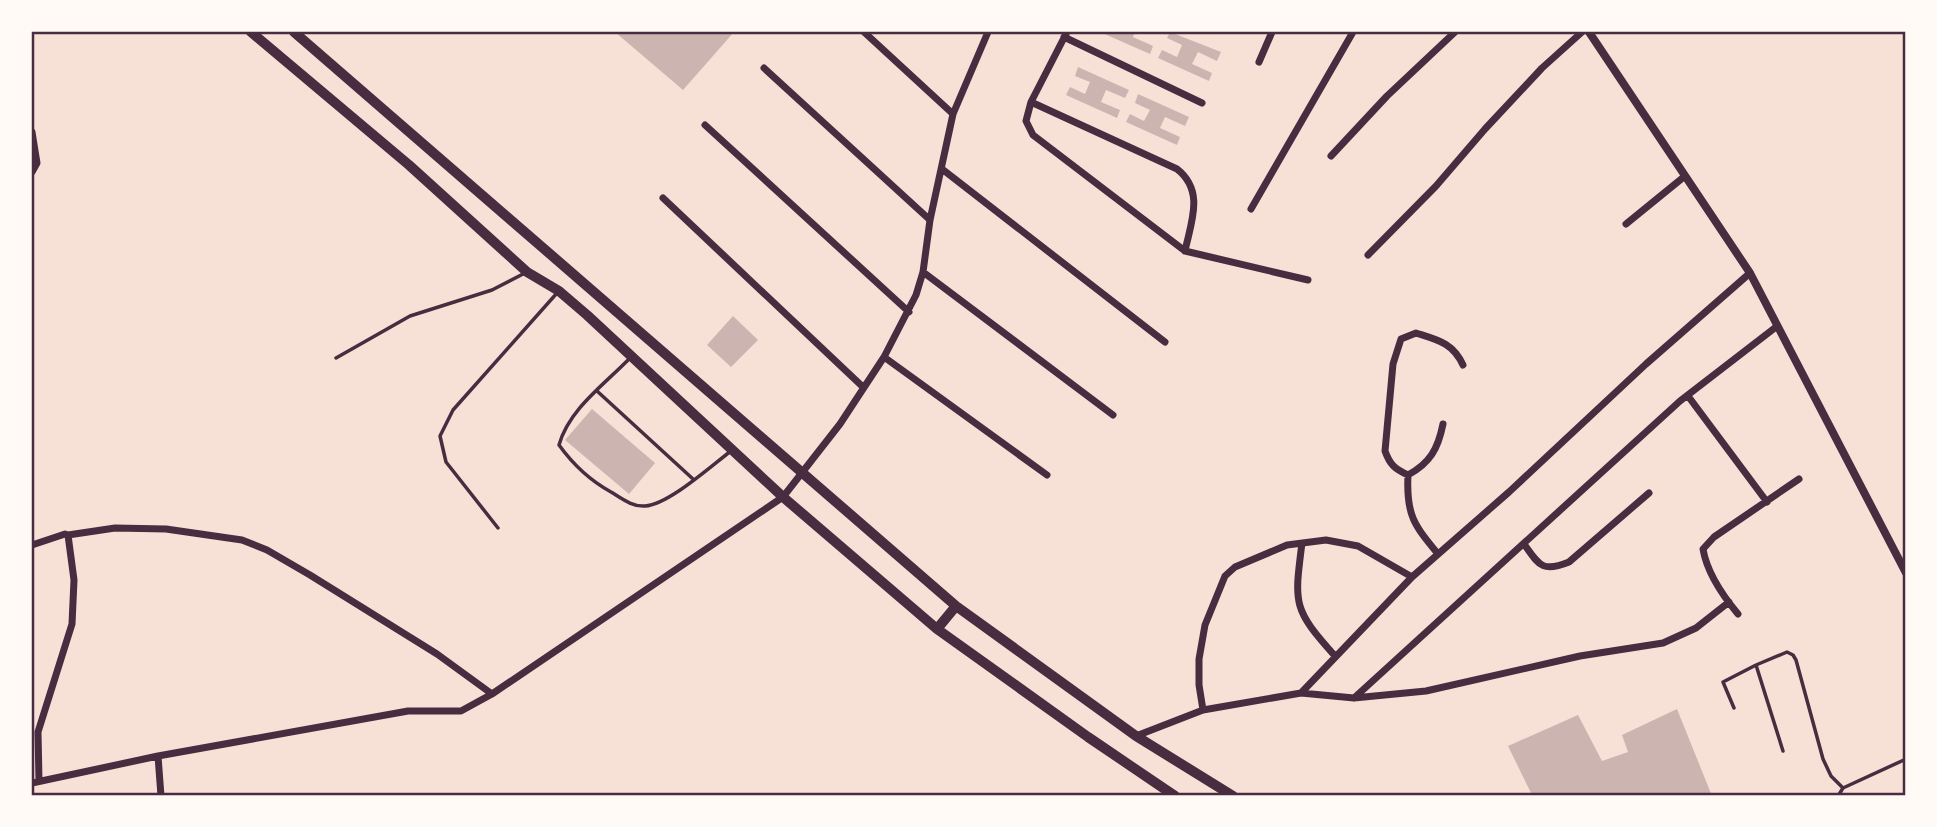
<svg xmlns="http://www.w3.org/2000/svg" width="1937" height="827" viewBox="0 0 1937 827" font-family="Arial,sans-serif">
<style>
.building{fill:#ccb4b1}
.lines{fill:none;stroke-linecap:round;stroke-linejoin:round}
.service{stroke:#4a2c40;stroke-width:3.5}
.minor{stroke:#4a2c40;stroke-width:7}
.tertiary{stroke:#4a2c40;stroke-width:8}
.primary{stroke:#4a2c40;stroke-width:10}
.neatline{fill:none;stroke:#4a2c40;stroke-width:2.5}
</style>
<rect width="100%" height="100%" fill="#f7e1d7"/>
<path class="building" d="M615,32H734L683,90Z
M1100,32H1135L1133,37L1153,46L1150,54Z
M1170,32L1221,52L1217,61L1198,52L1192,64L1212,73L1209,81L1158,58L1162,50L1177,57L1182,45L1167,38Z
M1078,67L1129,90L1125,98L1106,90L1101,102L1120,110L1117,118L1066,95L1070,87L1085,94L1090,82L1075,76Z
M1138,94L1189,117L1185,126L1165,117L1160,128L1180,137L1177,145L1126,122L1130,114L1144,121L1150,110L1135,103Z
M733,316L758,340L731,367L707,345Z
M592,409L655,463L629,494L565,440Z
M1677,709L1712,796H1526L1531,793L1508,746L1578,715L1602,761L1628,752L1622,735Z"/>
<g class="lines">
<path class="service" d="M336,358L410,316L492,290L525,273
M630,358C605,384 569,409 559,445C572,463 591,481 611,492C621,498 632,507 645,506C668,505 711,466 731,451
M597,391L693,479
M498,528L446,462L440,436L453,410L557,293
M1734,708L1723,682L1756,665
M1783,751L1756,665L1787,652L1793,655L1796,660L1823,759L1831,776L1843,788
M1838,796L1843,788L1906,759"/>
<path class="minor" d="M864,32L953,114
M1067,32L1031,102L1026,121L1033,135L1185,251L1308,280
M1064,37L1202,103
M1259,62L1272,32
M764,68L930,220
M1031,102L1177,169C1205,191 1191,222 1185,251
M705,125L909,312
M32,132L37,163L32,172
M1331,156L1387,96L1455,32
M942,169L1165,342
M663,198L863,387
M1251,209L1353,32
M1626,224L1685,176
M1368,255L1436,186L1485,129L1542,68L1582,32
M923,272L1113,415
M884,357L1047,475
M1688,396L1767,502
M1408,475C1430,463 1438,449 1443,424
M68,535L115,528L166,529L242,540L267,550L310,575L437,654L492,694
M1302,543C1294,605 1293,609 1335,656
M1524,544C1539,565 1542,573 1569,562L1649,493
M32,545L65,534L68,535L74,580L72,624L38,732L39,781
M1438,554C1414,525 1406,515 1408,475C1395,469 1390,465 1385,451L1393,364L1401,339L1416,333C1438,340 1453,343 1463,365
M1738,614C1723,596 1707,573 1703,549L1714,537L1799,479
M1301,693L1412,577L1509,492L1646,364L1750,273
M1354,698L1680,401L1776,327
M1203,710L1199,685V659L1205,625L1225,576L1235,567L1287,545L1326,540L1358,546L1412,577
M1136,736L1203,710L1301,693L1354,698L1426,691L1580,656L1663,643L1696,628L1729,602
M158,756L161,796
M32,783L158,756L408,711H461L492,694L783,497L840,424L884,357L916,295L923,272L930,220L953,114L988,32"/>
<path class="tertiary" d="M1589,32L1750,273L1906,573"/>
<path class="primary" d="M251,32L409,165L527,272L559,291L587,315L783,497L937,629L1088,737L1175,796
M294,32L956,606L1136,736L1233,796
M937,629L956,606"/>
</g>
<rect width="1937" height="827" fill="none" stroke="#fffaf5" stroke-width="66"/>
<rect x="33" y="33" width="1871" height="761" class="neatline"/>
</svg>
